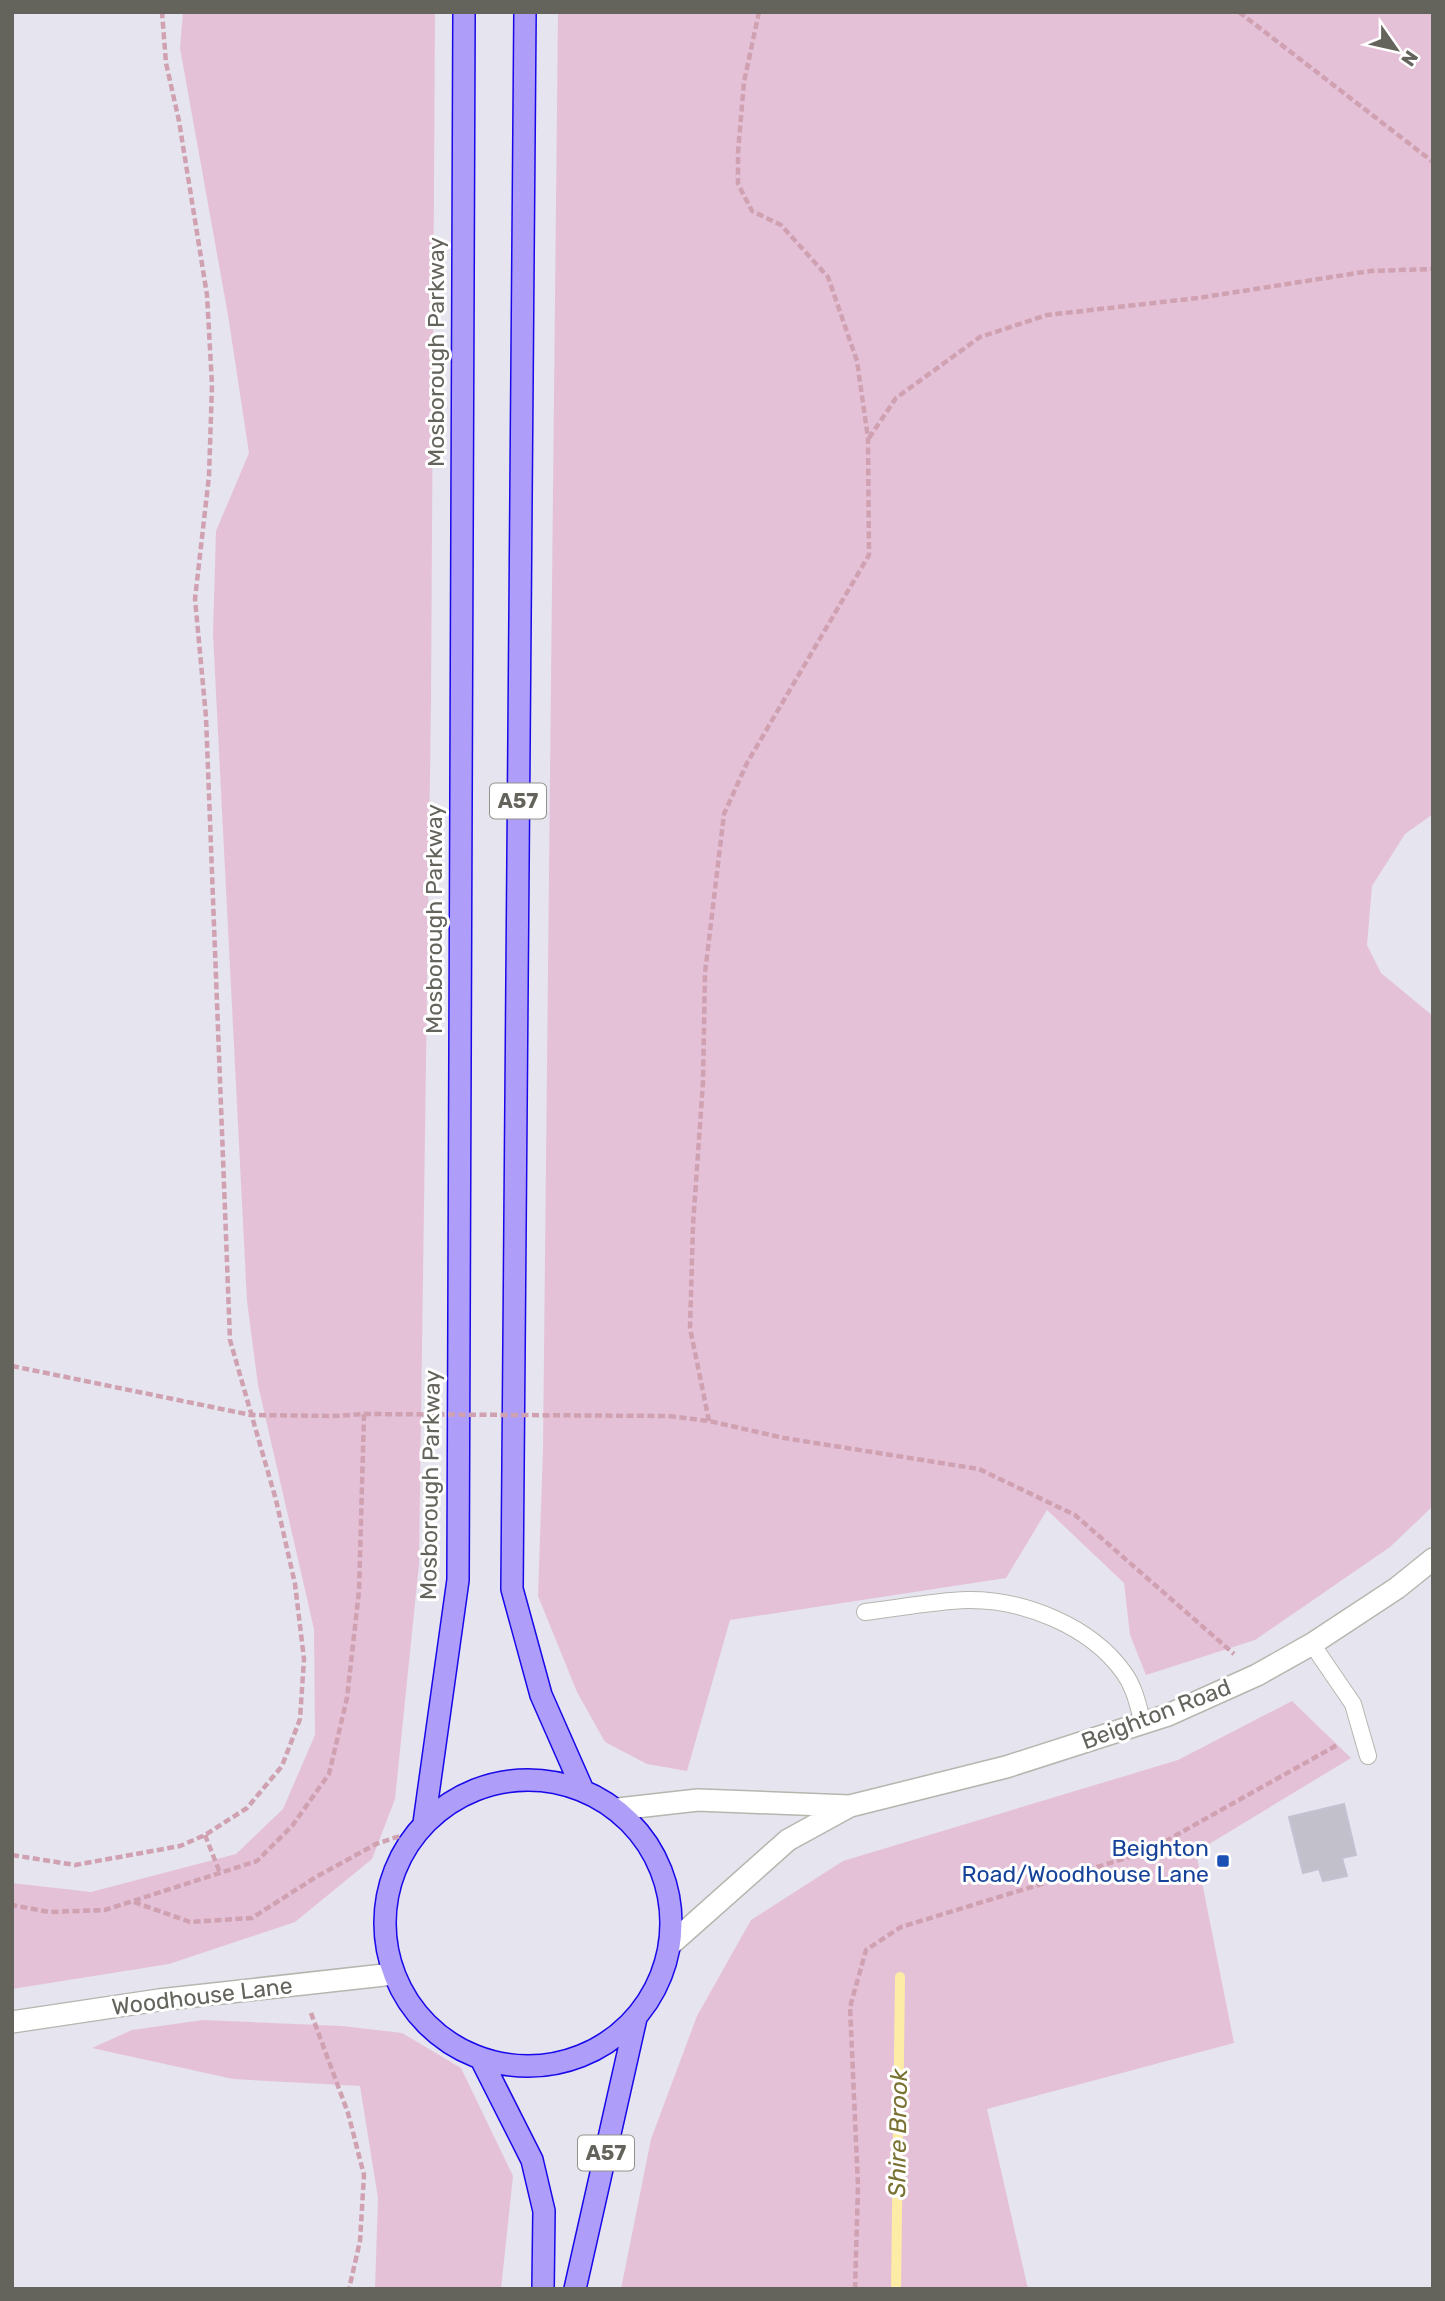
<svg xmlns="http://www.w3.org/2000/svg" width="1445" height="2301" viewBox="0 0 1445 2301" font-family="Rubik,sans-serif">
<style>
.green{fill:#e5c1d7}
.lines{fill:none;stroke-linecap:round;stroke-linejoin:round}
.stream{stroke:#fceca6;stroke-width:10}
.building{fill:#c2c0ca;stroke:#c4c2d2;stroke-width:2}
.service-casing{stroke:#b6b6af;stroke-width:18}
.tertiary-casing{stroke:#b6b6af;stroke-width:24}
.trunk-casing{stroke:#1909e9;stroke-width:24}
.path{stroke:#cfa1b1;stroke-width:4.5;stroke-dasharray:7 3.5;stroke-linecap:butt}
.service{stroke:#fff;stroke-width:16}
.tertiary{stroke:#fff;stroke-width:21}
.trunk{stroke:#ae9efa;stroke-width:21}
.path-bridge{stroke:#cfa1b1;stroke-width:4.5;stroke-dasharray:7 3.5;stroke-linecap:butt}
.transit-dot{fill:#1a4fb4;stroke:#fff;stroke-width:2.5}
.labels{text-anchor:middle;stroke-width:6;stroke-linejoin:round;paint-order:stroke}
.shield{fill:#fff;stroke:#92928d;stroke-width:2}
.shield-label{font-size:21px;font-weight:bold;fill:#64635c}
.street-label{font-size:23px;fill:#64635c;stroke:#fff}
.transit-label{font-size:23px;fill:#164399;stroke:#fff;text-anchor:end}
.water-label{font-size:24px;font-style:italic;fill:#797233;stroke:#fff}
</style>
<rect width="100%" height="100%" fill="#e6e4ee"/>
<path class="green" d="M183,12H435L431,704L419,1564L395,1799L372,1859L295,1922L169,1964L12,1989V1883L91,1892L236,1854L283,1809L315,1735L314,1629L258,1385L247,1301L213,634L216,531L249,453L228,315L180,48Z
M558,12H1433V814L1405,834L1372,886L1367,945L1381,973L1433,1016V1506L1390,1547L1255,1640L1146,1675L1130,1635L1124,1583L1047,1510L1006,1578L730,1620L687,1771L647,1764L605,1742L577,1692L538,1596L543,1449Z
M1292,1701L1351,1758L1196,1852L1234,2043L987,2109L1028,2289H621L651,2139L697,2016L751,1920L843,1861L1178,1760Z
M203,2020L342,2026L402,2033L461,2068L513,2176L501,2289H375L378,2198L360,2086L233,2079L92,2048L132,2030Z"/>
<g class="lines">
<path class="stream" d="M896,2289L900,1977"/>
</g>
<path class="building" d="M1344,1804L1356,1855L1342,1858L1347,1876L1323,1881L1319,1869L1303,1873L1289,1817Z"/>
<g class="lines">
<g class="service-casing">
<path id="service" d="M865,1612C899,1608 934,1601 967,1600C1023,1599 1091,1626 1124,1673C1135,1688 1138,1706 1143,1723
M1312,1644L1353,1704L1368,1756"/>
</g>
<g class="tertiary-casing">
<path id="tertiary" d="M618,1809L698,1800L849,1806
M671,1944L788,1840L850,1806L1006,1767L1168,1715L1257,1675L1312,1644L1397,1588L1433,1559
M12,2022L159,2000L393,1974"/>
</g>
<g class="trunk-casing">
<path id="trunk" d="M525,12L512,1589L541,1695L582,1788
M385 1923a143 143 0 1 1 286 0a143 143 0 1 1-286 0Z
M424,1823L458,1580L464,12
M481,2059L532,2160L544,2211L543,2289
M575,2289L636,2018"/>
</g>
<path class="path" d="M1239,12L1433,162
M869,438L896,398L980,337L1047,315L1198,298L1370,271L1433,269
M12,1366L251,1415L334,1416L364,1414L359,1591L347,1698L329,1774L292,1826L257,1861L105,1910L49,1912L12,1905
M669,1416L709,1421L784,1438L979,1469L1075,1515L1234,1654
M709,1421L690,1328L693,1225L703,1082L705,973L724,814L747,763L869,555L868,438L857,361L828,277L781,225L752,211L738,184V152L744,82L759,12
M205,1835L220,1873
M12,1855L75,1865L180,1846L205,1835L247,1808L282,1766L300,1719L304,1659L295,1584L276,1500L230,1340L206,717L195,599L209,476L212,385L207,295L179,121L166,63L162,12
M134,1902L190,1922L252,1918L316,1877L376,1844L400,1836
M311,2013L348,2113L364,2175L360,2241L349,2289
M855,2289L858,2186L850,2007L866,1950L901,1927L1146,1852L1339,1744"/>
<use href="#service" class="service"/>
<use href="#tertiary" class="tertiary"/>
<use href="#trunk" class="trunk"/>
<path class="path-bridge" d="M364,1414L669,1416"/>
</g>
<rect class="transit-dot" x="1216" y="1854" width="14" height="14" rx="3.5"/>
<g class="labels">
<g class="shield">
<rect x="490" y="783.5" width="56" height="35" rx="5"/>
<rect x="578" y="2135.5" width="56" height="35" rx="5"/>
</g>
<g class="shield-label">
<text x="518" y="808">A57</text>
<text x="606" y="2160">A57</text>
</g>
<g class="street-label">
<text transform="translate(436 352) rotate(-90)" y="8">Mosborough Parkway</text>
<text transform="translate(434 919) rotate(-90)" y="8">Mosborough Parkway</text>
<text transform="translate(430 1485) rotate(-89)" y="8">Mosborough Parkway</text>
<text transform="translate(1156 1714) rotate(-21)" y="8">Beighton Road</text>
<text transform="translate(202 1996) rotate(-7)" y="8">Woodhouse Lane</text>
</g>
<g class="transit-label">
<text x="1209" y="1856">Beighton<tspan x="1209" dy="26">Road/Woodhouse Lane</tspan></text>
</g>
<g class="water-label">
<text transform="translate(898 2133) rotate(-89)" y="8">Shire Brook</text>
</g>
</g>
<rect width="1445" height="2301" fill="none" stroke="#64635c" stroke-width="28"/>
<g transform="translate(1396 49) rotate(124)" stroke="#ffffff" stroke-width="5" paint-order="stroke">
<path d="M0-5L12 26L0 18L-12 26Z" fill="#64635c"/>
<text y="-10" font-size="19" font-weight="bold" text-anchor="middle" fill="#64635c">N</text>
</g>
</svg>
